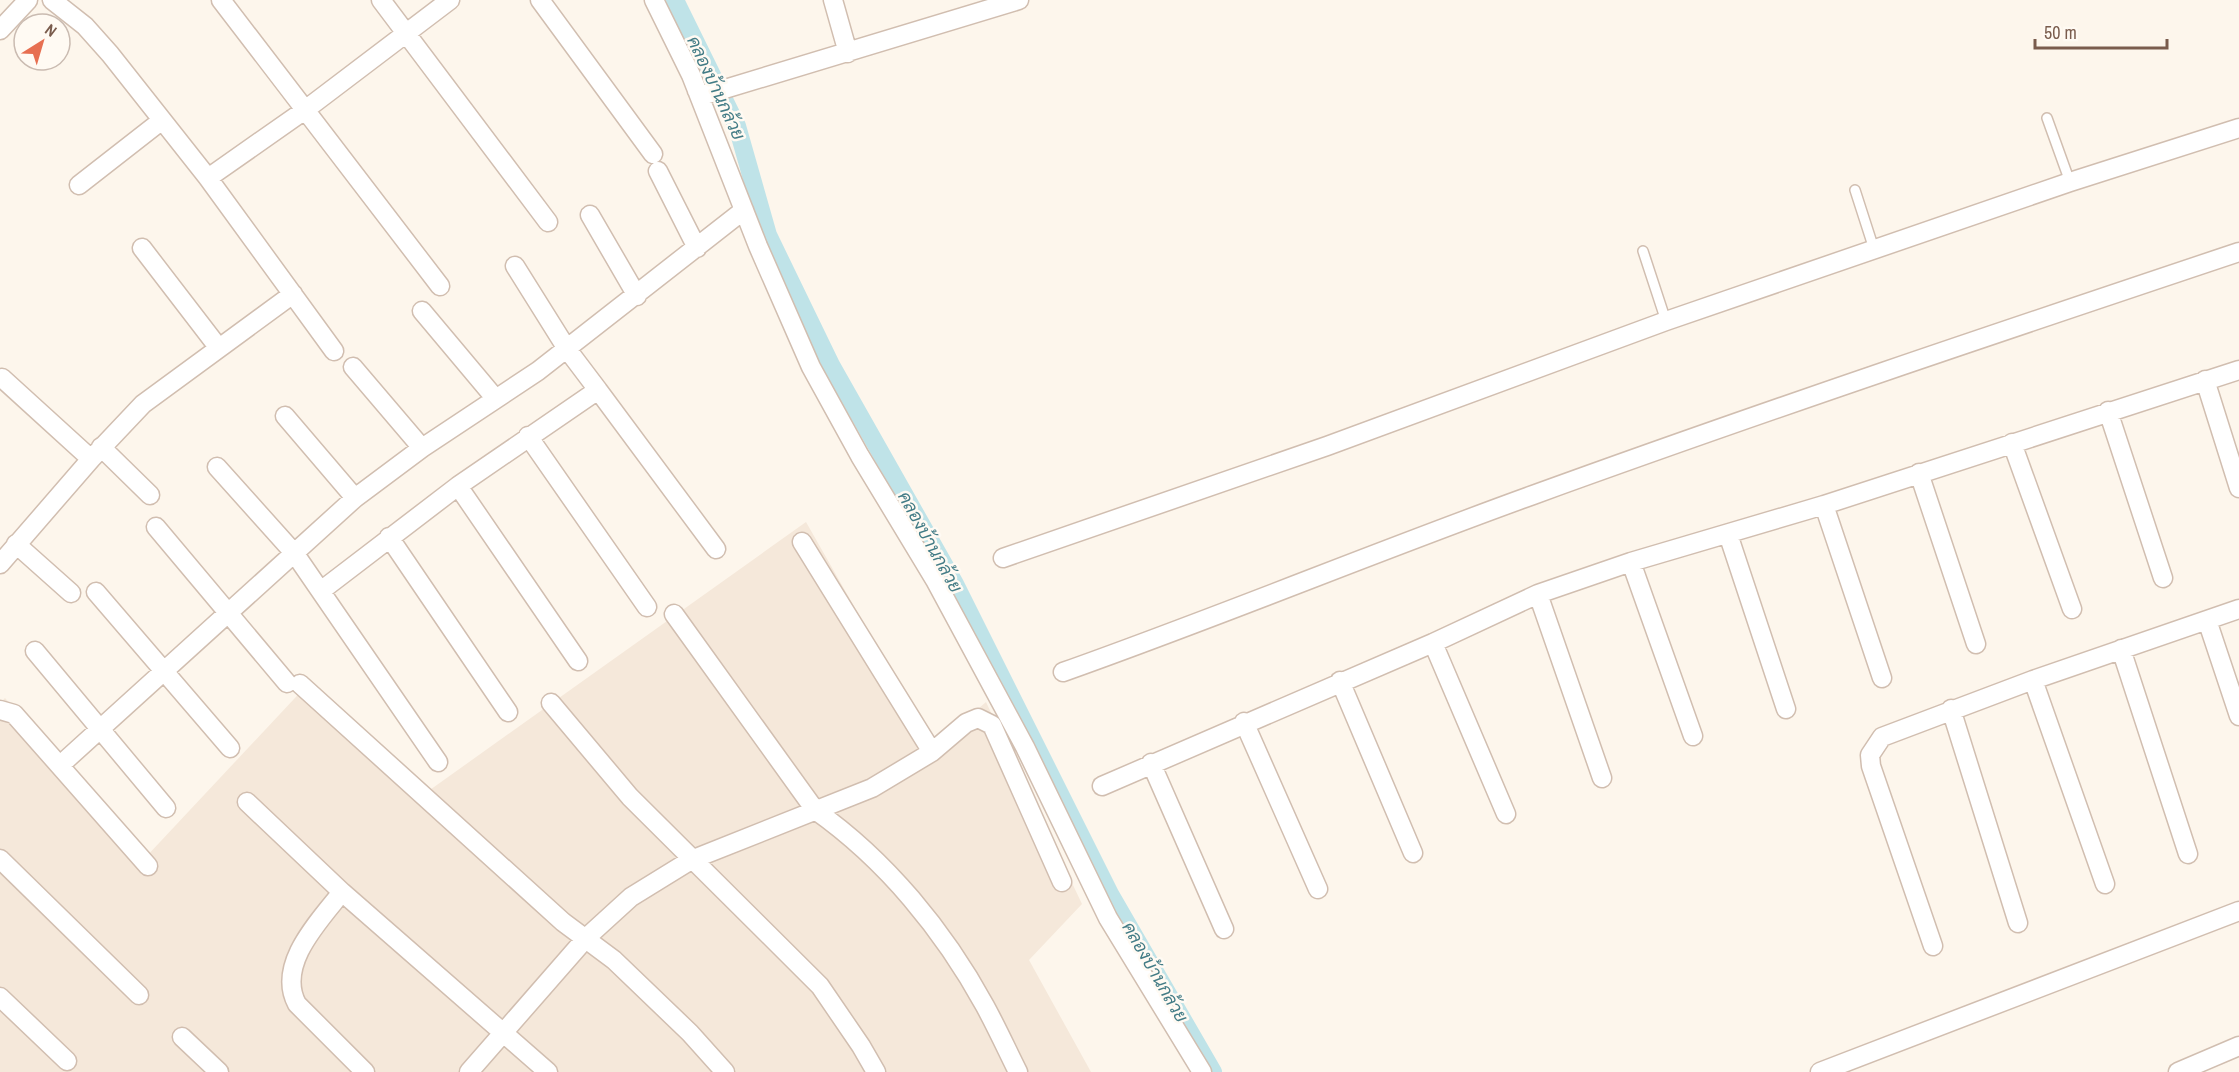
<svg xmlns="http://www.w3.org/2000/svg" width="2239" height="1072" viewBox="0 0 2239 1072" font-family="'Archivo Narrow',Sarabun,sans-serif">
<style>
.residential{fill:#f5e8da}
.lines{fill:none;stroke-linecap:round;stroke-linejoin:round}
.canal{stroke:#bfe3e8;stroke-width:18}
.service-casing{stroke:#d1beb0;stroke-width:12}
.minor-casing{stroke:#d1beb0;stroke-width:21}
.service{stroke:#fff;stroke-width:9}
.minor{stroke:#fff;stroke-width:18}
.labels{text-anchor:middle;stroke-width:5;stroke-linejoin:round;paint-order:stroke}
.water-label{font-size:18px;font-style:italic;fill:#437c86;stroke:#fffaf3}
</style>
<rect width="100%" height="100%" fill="#fdf6ec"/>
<path class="residential" d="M806,522L934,747L986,702L1082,904L1029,960L1091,1072H0V703L5,698L145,858L308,684L427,792Z"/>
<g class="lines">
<path class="canal" d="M675,0L737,126L768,235L831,365L955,584L1110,894L1213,1072"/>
<g class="service-casing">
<path id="service" d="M2047,118L2070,182
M1855,190L1874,249
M1643,251L1666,321"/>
</g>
<g class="minor-casing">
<path id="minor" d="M52,0L85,26L110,54L208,178L334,351
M221,0L440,286
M381,0L548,222
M540,0L653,154
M654,0L691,75L758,246L811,367L860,456L935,580L1025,747L1108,918L1202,1072
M833,0L848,53
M0,30L28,0
M697,91L705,95L1019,0
M658,171L697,248
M208,178L305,110L450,0
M79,185L161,121
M590,215L637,296
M142,248L218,347
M422,311L495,398
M353,367L422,448
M2,378L91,459
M2205,380L2239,488
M598,390L716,549
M2108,411L2163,578
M285,416L355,498
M528,436L647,607
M2012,443L2072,609
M101,447L150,495
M217,467L295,554L438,762
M1919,473L1976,644
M458,486L578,661
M1824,505L1882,678
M156,527L287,683
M1728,534L1786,709
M389,537L508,712
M802,542L932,752
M16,544L71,593
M1003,558L1327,446L1666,321L2070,182L2239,128
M1631,562L1693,736
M0,564L91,459L143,404L293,294
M322,590L458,486L598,390L567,349L515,266
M96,592L230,748
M1538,594L1602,778
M674,614L815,810C886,860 944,931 985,1006C997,1028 1007,1050 1018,1072
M2207,620L2239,716
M1433,643L1506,814
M2121,649L2188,854
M35,651L166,808
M1063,672C1221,616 1375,552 1533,495C1767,410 2003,331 2239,252
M2033,680L2105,884
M1340,681L1413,853
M300,684L563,922L614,960L690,1033L725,1072
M551,703L630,797L820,986L861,1046L876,1072
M1951,709L2018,923
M0,710L14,714L148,866
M1244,722L1318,889
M67,759L355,498L422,448L538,371L744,210
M1151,763L1224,929
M1102,786L1433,643L1538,594L1631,562L1824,505L2239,370
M247,802L342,892L548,1072
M0,859L139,995
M342,892C319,921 276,965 297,1004L365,1072
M1933,946L1871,766L1870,755L1882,737L2033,680L2239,609
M0,997L67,1061
M182,1037L219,1072
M469,1072L586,938L631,897L691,860L872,788L932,752L966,723L978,718L992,725L1062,882
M1820,1072L2239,911
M2178,1072L2239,1046"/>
</g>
<use href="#service" class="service"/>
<use href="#minor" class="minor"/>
</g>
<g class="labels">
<g class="water-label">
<text transform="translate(716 88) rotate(65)" y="6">คลองบ้านกล้วย</text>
<text transform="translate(930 542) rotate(61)" y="6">คลองบ้านกล้วย</text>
<text transform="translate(1155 972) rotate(60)" y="6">คลองบ้านกล้วย</text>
</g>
</g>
<g transform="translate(42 42) rotate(37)"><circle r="28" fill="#fffaf3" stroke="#cabbb1" stroke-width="1.5"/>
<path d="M0-4.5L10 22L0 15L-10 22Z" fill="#e76f51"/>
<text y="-9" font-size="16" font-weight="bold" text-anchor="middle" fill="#7a5c4d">N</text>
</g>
<path d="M2035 39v9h132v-9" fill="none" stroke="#7a5c4d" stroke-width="3"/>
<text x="2044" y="39" font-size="18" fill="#7a5c4d" stroke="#fffaf3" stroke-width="4.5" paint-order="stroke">50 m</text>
</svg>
